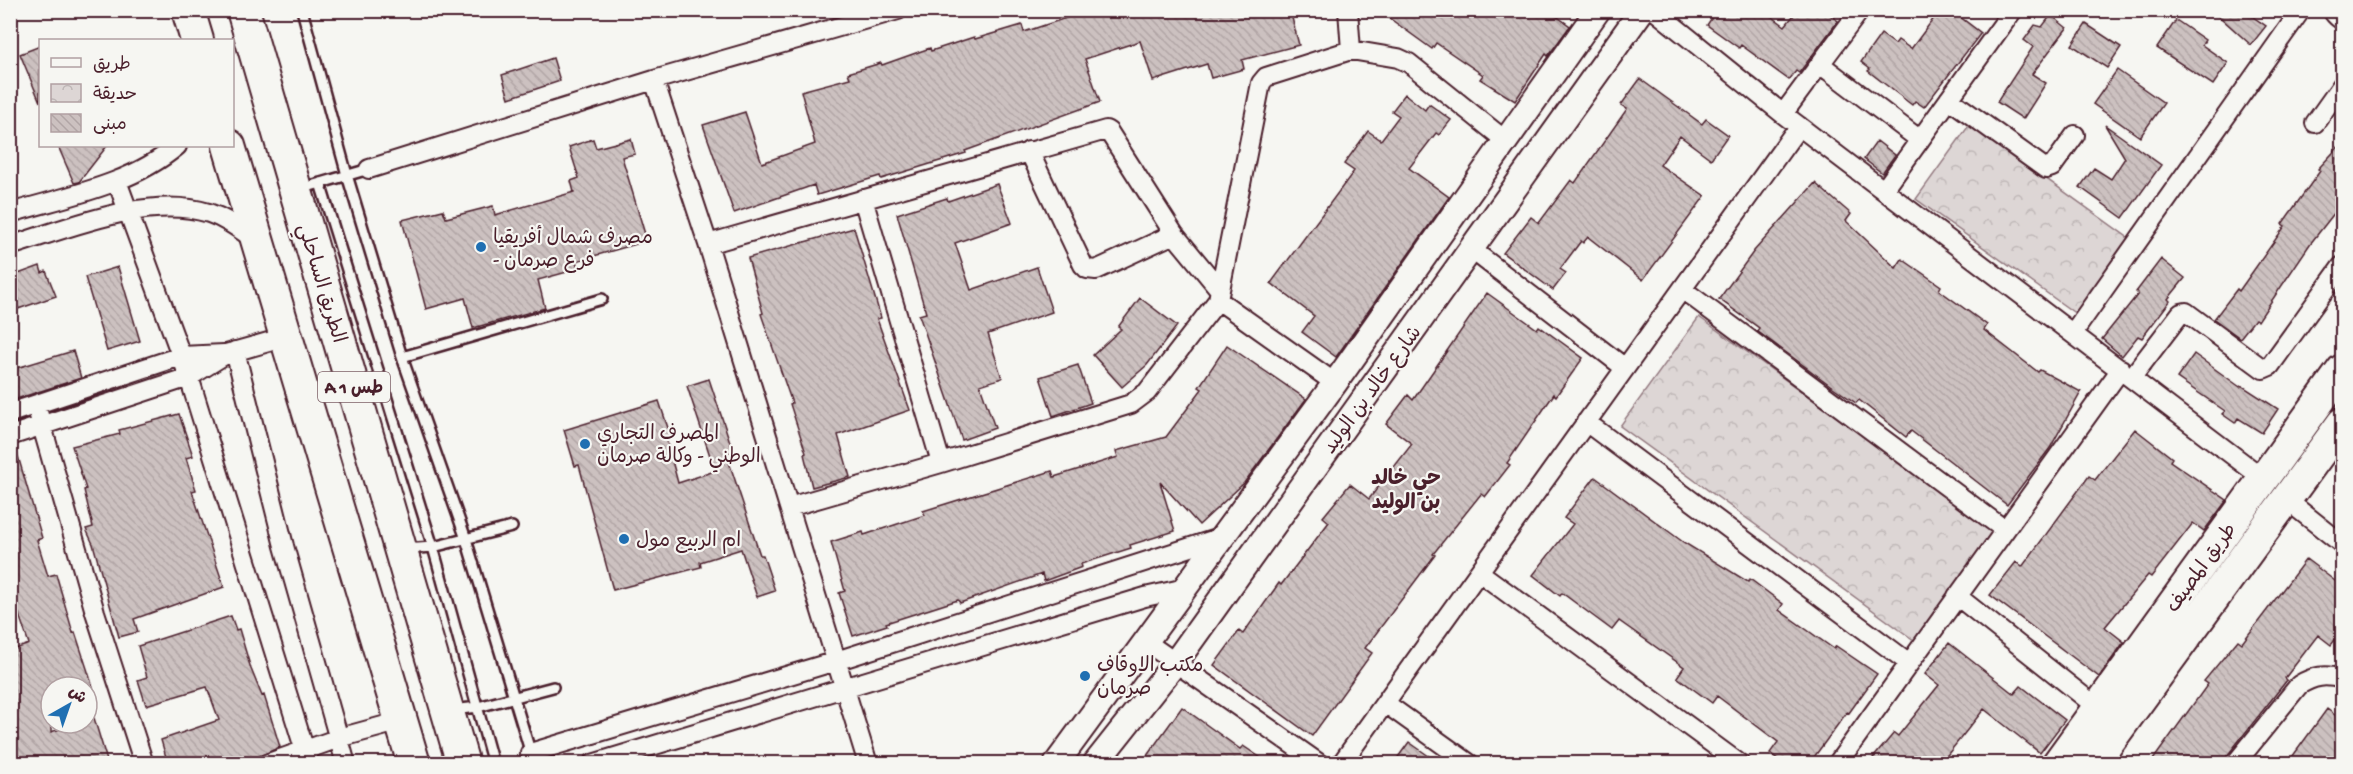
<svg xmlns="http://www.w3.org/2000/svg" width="2353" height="774" viewBox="0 0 2353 774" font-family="'Gochi Hand','Playpen Sans Arabic',sans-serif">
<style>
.park{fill:url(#park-crowns);stroke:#947a80;stroke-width:1.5}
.building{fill:url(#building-back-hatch);stroke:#4a1f2b;stroke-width:1.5}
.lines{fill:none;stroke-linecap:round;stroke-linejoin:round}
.service-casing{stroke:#4a1f2b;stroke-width:14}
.minor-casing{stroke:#4a1f2b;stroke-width:22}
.tertiary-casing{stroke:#4a1f2b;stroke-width:28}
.primary-casing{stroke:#4a1f2b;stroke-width:34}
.trunk-casing{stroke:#4a1f2b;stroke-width:36}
.service{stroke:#f6f6f2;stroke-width:9}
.minor{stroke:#f6f6f2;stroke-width:18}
.tertiary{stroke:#f6f6f2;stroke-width:24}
.primary{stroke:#f6f6f2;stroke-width:30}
.trunk{stroke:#f6f6f2;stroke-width:32}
.poi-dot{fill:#1f6fb2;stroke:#f6f6f2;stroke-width:2}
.labels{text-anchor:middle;stroke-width:4.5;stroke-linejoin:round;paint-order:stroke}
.shield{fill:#f6f6f2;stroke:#7e6067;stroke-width:1.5}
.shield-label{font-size:18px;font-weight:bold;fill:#4a1f2b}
.poi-label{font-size:20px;fill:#4a1f2b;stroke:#f6f6f2;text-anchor:start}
.street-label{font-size:20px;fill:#4a1f2b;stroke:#f6f6f2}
.neighbourhood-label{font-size:21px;font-weight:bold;fill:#4a1f2b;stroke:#f6f6f2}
</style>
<defs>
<pattern id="park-crowns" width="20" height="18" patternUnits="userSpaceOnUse" patternTransform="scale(1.5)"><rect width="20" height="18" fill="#ddd6d5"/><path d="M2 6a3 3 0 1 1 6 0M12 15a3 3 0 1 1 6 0" fill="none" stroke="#bfb7b7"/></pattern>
<pattern id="building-back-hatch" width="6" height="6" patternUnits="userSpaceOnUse" patternTransform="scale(1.5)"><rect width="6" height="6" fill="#ccc1c0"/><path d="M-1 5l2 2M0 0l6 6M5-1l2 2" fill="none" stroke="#b1a5a5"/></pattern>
</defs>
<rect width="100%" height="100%" fill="#f6f6f2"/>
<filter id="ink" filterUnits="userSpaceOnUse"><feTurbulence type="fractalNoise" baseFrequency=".0167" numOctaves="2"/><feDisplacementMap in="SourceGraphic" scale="12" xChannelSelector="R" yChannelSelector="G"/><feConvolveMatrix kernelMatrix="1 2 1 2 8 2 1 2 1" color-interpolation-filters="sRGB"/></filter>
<g filter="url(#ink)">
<path class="park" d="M1970,124L2137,244L2083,319L1916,199Z
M1699,317L2002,537L1922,646L1620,426Z"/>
<path class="building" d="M1090,10H1290L1299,45L1242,60L1244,69L1211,78L1207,64L1153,81L1140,41L1085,59L1100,102L965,151L966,153L881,179L880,176L817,195L814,185L734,213L703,125L745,112L762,163L815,144L801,91L850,78L848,73L881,63L882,65L930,48L931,51L974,37L975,39L1022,25L1024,32Z
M1378,10H1548L1570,26L1548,56L1546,54L1515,101L1480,79L1483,75L1436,43L1432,49Z
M1717,10H1763L1785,26L1798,10H1823L1838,21L1799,73L1796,71L1789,80L1741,45L1739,48L1707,25Z
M1940,10H1951L1981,33L1924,107L1915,101L1912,105L1868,71L1870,69L1861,62L1881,34L1895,44L1898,40L1911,49Z
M2212,10H2243L2266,26L2251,45Z
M2051,15L2067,28L2032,74L2046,83L2023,119L1997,102L2033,47L2024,40L2035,25L2042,27Z
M2176,20L2205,40L2202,45L2228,63L2213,85L2157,48Z
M2086,24L2121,47L2107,68L2072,45Z
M40,46V102L20,54Z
M553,58L560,81L509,98L502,75Z
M2117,70L2164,103L2140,137L2093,104Z
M1640,79L1702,124L1706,119L1728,135L1711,159L1680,136L1660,165L1705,196L1643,280L1588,237L1583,243L1581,241L1560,269L1566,273L1553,290L1503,253L1531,217L1539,223L1571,180L1575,183L1627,109L1621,105Z
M1405,94L1425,110L1429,104L1451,120L1439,135L1436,133L1409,168L1449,197L1336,357L1302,332L1314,316L1271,283L1354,171L1344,164L1368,131L1381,140L1399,116L1392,111Z
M2105,125L2161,165L2123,218L2080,187L2094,168L2111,179L2125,158Z
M593,139L596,148L631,139L635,154L622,157L647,241L576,261L578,269L538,280L545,308L473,328L465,298L426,309L402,220L443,210L446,218L493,206L495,215L574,192L571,181L579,178L569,147Z
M1877,141L1895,155L1882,173L1864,159Z
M2343,142V202L2310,244L2258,321L2255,319L2240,338L2214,319L2237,289L2239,291L2285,226L2282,224L2320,171L2318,169Z
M58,146H107L79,182L74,183Z
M1815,183L1851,214L1846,221L1896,268L1902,259L1941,286L1939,290L1987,325L1984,330L2038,372L2040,370L2081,392L2050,448L2007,505L1911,431L1906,437L1859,400L1856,403L1830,385L1757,331L1759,328L1719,299L1754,251Z
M997,184L1012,223L955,243L971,290L1037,267L1052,312L988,334L1002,378L980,385L995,428L962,440L919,315L926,313L897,214L947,198L948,201Z
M854,228L881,318L877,319L910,410L838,435L850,477L812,487L804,454L806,453L790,404L792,403L761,314L763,313L748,258Z
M2161,259L2185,278L2168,299L2170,301L2142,338L2138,336L2122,356L2102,339L2138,294L2136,292Z
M40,266L42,273L46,271L56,296L18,309L15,301L10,303V277Z
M118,267L140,341L107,351L85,277Z
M1487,293L1537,329L1539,326L1583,358L1556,396L1554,394L1507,463L1510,465L1485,497L1481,494L1433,554L1435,555L1365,648L1372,653L1312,736L1214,665L1239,631L1243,634L1279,583L1281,585L1329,522L1323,517L1350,484L1369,499L1412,444L1386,424L1408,395L1413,400Z
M1140,298L1177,326L1147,365L1122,387L1093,355L1121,329L1118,327Z
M1227,345L1306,399L1244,483L1199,525L1160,482L1175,531L1130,545L1131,548L1081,564L1082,567L1044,581L1042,574L960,603L958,600L886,623L887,625L853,636L839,593L845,591L831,542L863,532L864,535L925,515L923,511L1052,471L1054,477L1118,457L1116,451L1166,437L1202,389L1199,387Z
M73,351L81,378L10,401V370Z
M2194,354L2240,387L2241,385L2278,409L2262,433L2238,418L2235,423L2222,414L2225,411L2177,378Z
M1078,365L1091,403L1053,416L1040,377Z
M709,379L733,451L726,453L760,555H763L775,591L757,597L741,549L700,562L701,567L613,590L579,465L575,466L564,430L659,401L671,437L666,438L678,483L715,471L687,386Z
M179,414L193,456L186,458L196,490L192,491L224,587L134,619L138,632L119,637L93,544L86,529L93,527L84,490L86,489L72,446L120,434L119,430Z
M2135,429L2172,458L2170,461L2227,500L2204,531L2193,523L2151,577L2148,575L2105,627L2124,642L2099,677L1990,595L2016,562L2022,567L2089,476L2095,480Z
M15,446L42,538L37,540L48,576L56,574L73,633L75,632L93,687H51V732L78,723H87V720L94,718L108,764H10V651L29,644L10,588V447Z
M1595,477L1683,542L1748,582L1750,579L1783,604L1779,610L1834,649L1836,646L1877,674L1849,713L1847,712L1809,764H1784L1770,753L1778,742L1717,696L1712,703L1677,677L1684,667L1619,621L1612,630L1562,593L1560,596L1533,575L1573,524L1564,518Z
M2306,559L2343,587V630L2331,645L2318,635L2285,678L2287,680L2226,757L2224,764H2150L2208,684L2204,681L2238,640L2242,643Z
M231,616L236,630L239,629L251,669L262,696L264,695L280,747L242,764H168L161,740L219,720L207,687L146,705L138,680L147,677L138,646Z
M1949,643L2014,694L2021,686L2065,720L2040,753L1984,709L1940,764H1868L1894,733L1898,736L1939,685L1925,674Z
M1182,707L1240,749L1243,746L1270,764H1141Z
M2327,709L2343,721V764H2287Z
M1409,742L1440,764H1393Z"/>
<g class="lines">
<g class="service-casing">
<path id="service" d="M302,10L347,175L402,357L466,539L534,764
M320,183L433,547L493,764
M300,189L369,169
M402,357L602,299
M404,549L433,547L512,527
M452,710L478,707L553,687"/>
</g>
<g class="minor-casing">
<path id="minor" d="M1348,10L1351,50
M1654,10L1783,114L2264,479
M1858,13L1820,64L1920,140
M654,80L708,244L868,764
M1949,99L2046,169L2052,167L2075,135
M1783,114L1820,64
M2315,123L2342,85
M1029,151L1083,265L1087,269L1096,270L1174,234
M369,169L654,80L898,10
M117,181L189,377L309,764
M1884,190L2013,10
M863,199L941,463
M10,213C67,196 131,185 177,146
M708,244L1106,130L1109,132L1174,234L1220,290
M10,246C69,228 148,194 209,213C227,219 241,230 257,241
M1471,249L1625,368
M1682,289L2005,530
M1218,300L1335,383
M2073,333L2301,10
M235,351L284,546L346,764
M2132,377L2181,313L2186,312L2263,369L2270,366L2342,266
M36,405L95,612L144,764
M10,413L181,356L224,354
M1586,422L1909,663
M10,436L189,377L226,354L286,337
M2288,501L2342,544
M789,507L941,463L1131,404L1147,392L1218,300L1261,83L1266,77L1351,50L1398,58L1409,63L1506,141
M1479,572L1740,764
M1957,596L2098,708
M1146,642L1320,764
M1385,703L1470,764
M530,753L836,661L1219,538
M266,764L339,738L401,721
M592,764L1145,597L1186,588
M1341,764L1799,126
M1837,764L2121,369
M2235,764L2299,685C2314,676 2325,674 2342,679"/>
</g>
<g class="tertiary-casing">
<path id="tertiary" d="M1056,764L1335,383L1598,10
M1095,764L1175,663L1642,10"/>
</g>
<g class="primary-casing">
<path id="primary" d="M2339,10L2342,13
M2057,764L2342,370
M2093,764L2342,423"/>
</g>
<g class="trunk-casing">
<path id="trunk" d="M188,10L197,40
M243,10L463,764
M229,146L414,764"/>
</g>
<use href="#service" class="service"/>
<use href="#minor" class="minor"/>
<use href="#tertiary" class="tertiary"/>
<use href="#primary" class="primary"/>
<use href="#trunk" class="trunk"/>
</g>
</g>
<g class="poi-dot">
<circle cx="481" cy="247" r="6"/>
<circle cx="585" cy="444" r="6"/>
<circle cx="624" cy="539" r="6"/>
<circle cx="1085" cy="676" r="6"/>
</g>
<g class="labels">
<rect class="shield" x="318" y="372" width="72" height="30" rx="4.5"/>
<g class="shield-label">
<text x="354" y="393">A 1 طس</text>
</g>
<g class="poi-label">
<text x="493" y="243">مصرف شمال أفريقيا<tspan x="493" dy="23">- فرع صرمان</tspan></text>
<text x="597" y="439">المصرف التجاري<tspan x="597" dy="23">الوطني - وكالة صرمان</tspan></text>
<text x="636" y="546">ام الربيع مول</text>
<text x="1097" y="671">مكتب الاوقاف<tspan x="1097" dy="23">صرمان</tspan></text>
</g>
<g class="street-label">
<text transform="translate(323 283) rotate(73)" y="7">الطريق الساحلي</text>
<text transform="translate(1371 389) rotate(-54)" y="7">شارع خالد بن الوليد</text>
<text transform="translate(2200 567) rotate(-54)" y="7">طريق المصيف</text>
</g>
<g class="neighbourhood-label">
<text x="1406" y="484">حي خالد<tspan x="1406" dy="24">بن الوليد</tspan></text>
</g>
</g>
<rect width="2353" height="774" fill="none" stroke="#f6f6f2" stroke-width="36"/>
<rect x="18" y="18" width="2317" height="738" fill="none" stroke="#4a1f2b" stroke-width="2" filter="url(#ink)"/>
<rect x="39" y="39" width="195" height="108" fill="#f6f6f2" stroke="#b1a0a2" stroke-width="1.5"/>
<rect x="51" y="58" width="30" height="9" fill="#f6f6f2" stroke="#b1a0a2" stroke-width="1.5"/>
<text x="93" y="69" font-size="18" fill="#4a1f2b">طريق</text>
<rect x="51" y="84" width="30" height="18" fill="url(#park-crowns)" stroke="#b1a0a2" stroke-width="1.5"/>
<text x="93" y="99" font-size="18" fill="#4a1f2b">حديقة</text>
<rect x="51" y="114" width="30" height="18" fill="url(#building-back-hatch)" stroke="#b1a0a2" stroke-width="1.5"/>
<text x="93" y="129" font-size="18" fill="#4a1f2b">مبنى</text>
<g transform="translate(69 705) rotate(40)"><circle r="28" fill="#f6f6f2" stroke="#b1a0a2" stroke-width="1.5"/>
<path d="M0-4.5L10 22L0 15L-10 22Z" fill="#1f6fb2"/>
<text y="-9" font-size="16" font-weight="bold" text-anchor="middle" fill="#4a1f2b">ش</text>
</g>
</svg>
